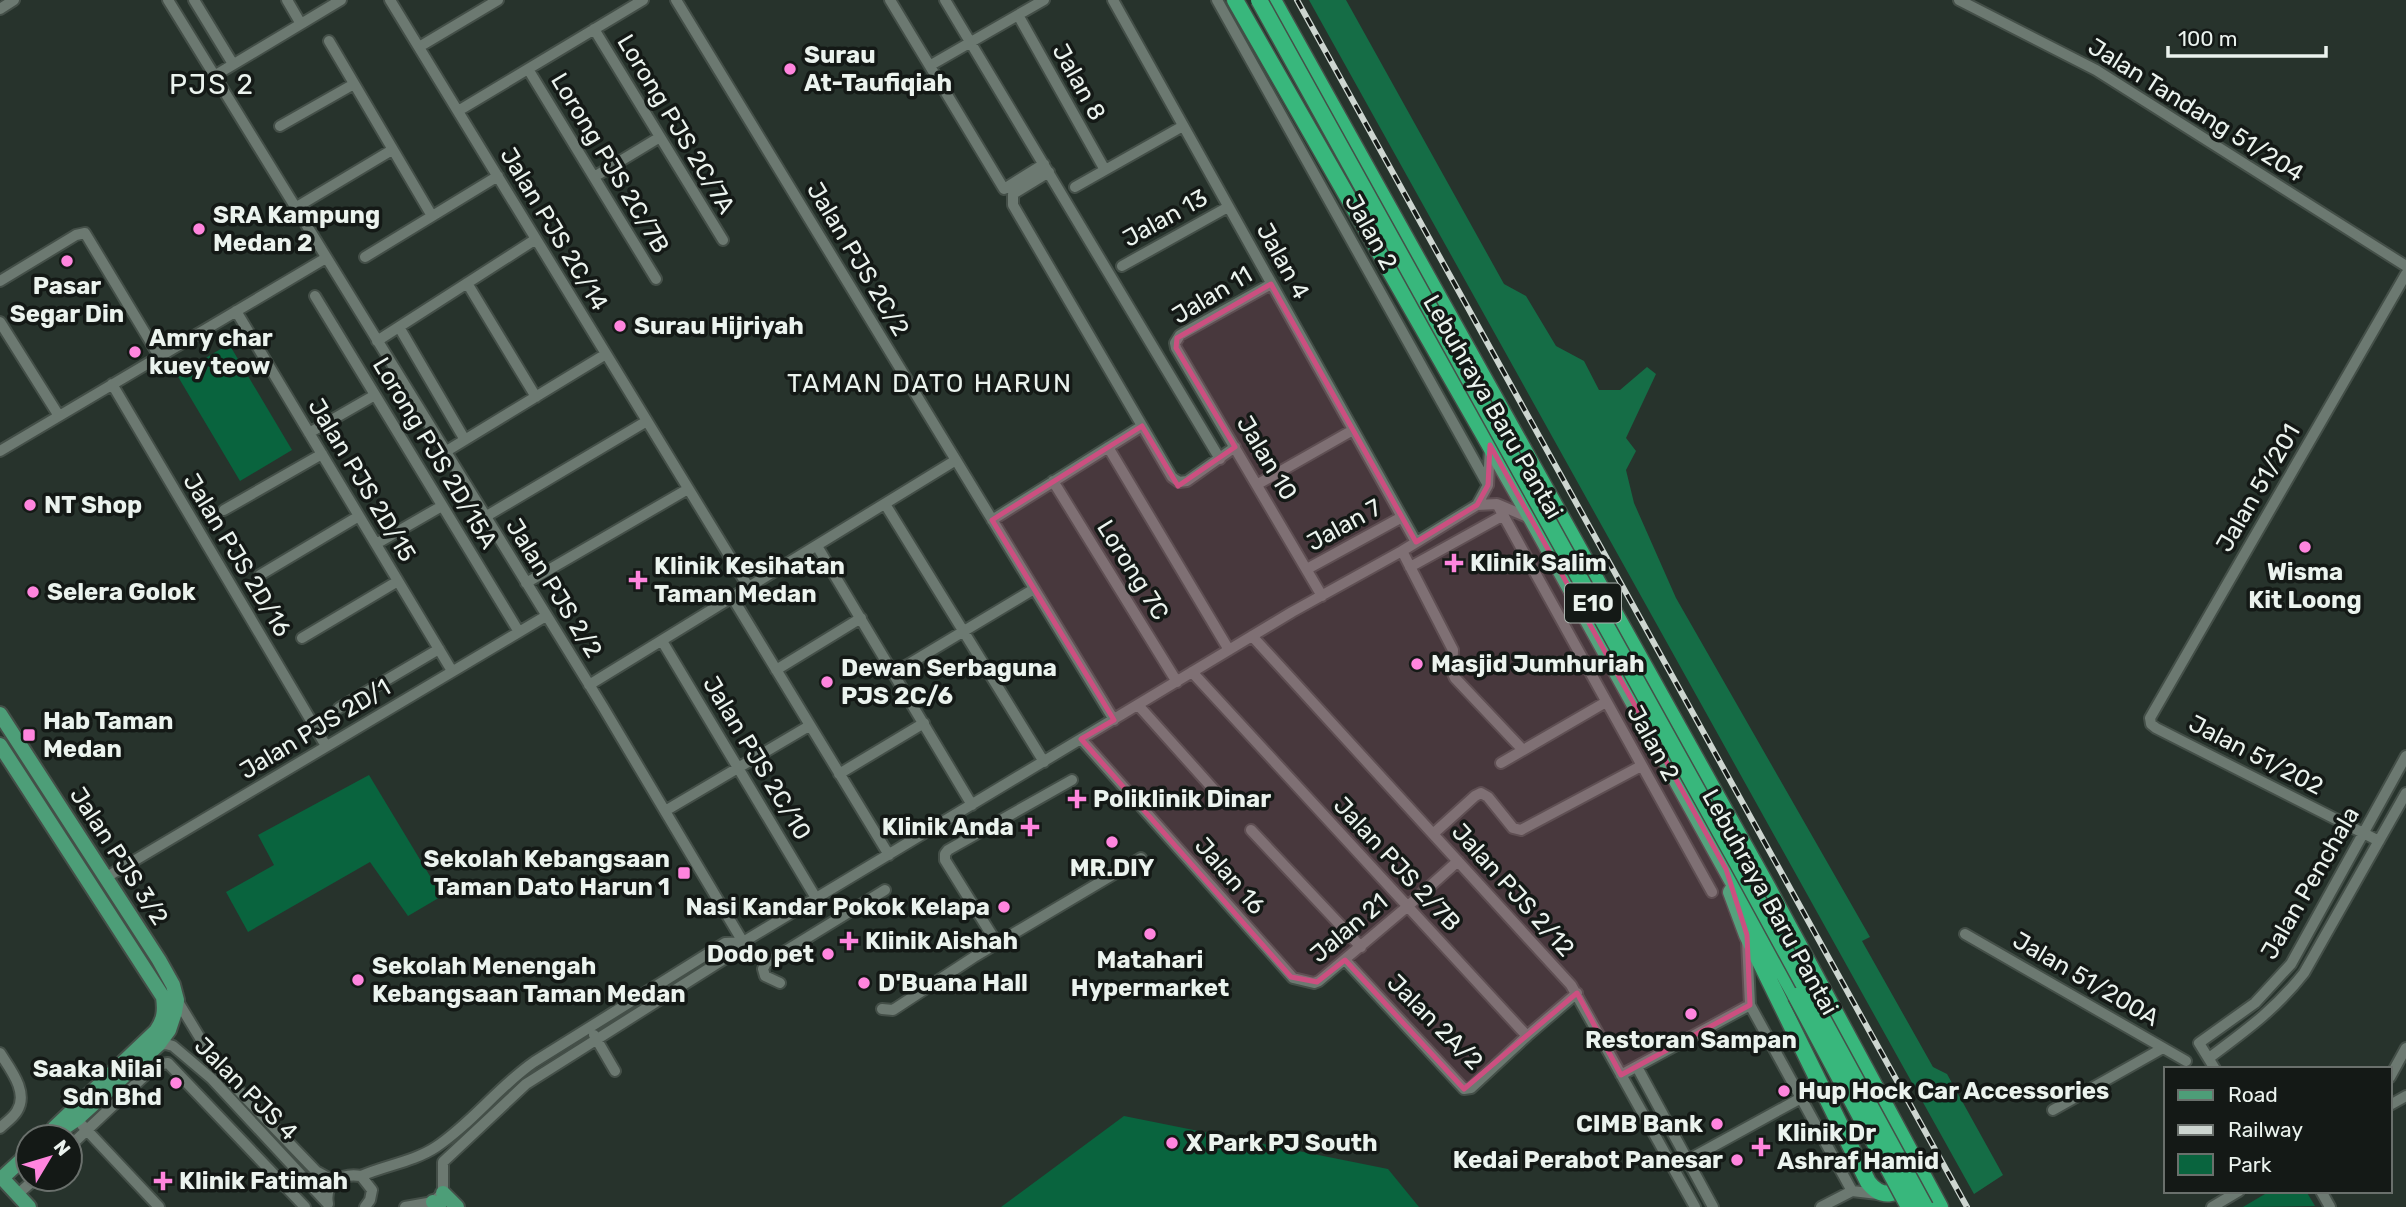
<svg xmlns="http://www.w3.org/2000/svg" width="2406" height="1207" viewBox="0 0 2406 1207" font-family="Rubik,sans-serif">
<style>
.green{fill:#09643e}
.forest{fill:#156d46}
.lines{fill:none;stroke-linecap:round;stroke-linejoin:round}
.minor-casing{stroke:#444f48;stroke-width:14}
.major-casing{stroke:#444f48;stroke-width:18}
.highway-casing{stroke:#444f48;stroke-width:19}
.minor{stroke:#6c7971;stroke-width:10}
.major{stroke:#4d9e78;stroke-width:14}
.highway{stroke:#38b77c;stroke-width:16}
.rail-casing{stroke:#cdd6d0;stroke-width:6}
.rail{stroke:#141916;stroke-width:3.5;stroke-dasharray:10;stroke-linecap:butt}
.highway-bridge-casing{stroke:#444f48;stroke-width:19;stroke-linecap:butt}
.highway-bridge{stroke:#38b77c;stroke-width:16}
.marked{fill:#cc4f80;fill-opacity:0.2;stroke:#cc4f80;stroke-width:5;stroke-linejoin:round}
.poi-dot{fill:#ff85de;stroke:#141916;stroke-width:2.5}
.labels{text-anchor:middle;stroke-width:7;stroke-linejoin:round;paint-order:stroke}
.shield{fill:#141916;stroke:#aab2ad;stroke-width:2}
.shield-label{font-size:23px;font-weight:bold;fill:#ebf3ee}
.poi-label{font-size:24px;font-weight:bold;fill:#ebf3ee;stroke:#141916;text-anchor:start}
.street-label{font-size:24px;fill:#ebf3ee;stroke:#141916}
.neighbourhood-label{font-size:26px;letter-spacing:2px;fill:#ebf3ee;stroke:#141916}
.quarter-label{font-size:28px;letter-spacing:2px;fill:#ebf3ee;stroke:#141916}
</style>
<rect width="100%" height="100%" fill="#27332c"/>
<path class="green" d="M229,344L292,450L240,481L177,375Z
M369,775L442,896L408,916L370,862L248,932L226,892L274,865L258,835Z
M1124,1116L1388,1169L1419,1207H1001Z
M2270,1191H2306L2315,1206L2243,1207Z"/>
<path class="forest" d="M1309,0H1346L1504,284L1526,296L1556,346L1584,361L1599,390H1620L1647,367L1656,374L1626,438L1636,451L1626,470L1634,503L1676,598L1870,937L1862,941L1933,1067L1947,1074L2003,1175L1974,1194Z"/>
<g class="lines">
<g class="minor-casing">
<path id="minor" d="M168,0L603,707L743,942
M194,0L233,64
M287,0L301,24
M390,0L749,588
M676,0L1114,720
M890,0L1004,189L1044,164
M945,0L1220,459
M1113,0L1416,542
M1217,0L1488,485
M1959,0L2096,70L2406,266
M0,9L14,0
M1018,15L1105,170
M594,29L723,240
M329,41L432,216
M419,47L498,0
M931,65L1044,0
M528,69L656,279
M214,76L341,0
M458,111L643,0
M280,126L354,84
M1049,172L1013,194V205L1172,477L1179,482L1187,481L1235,447
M594,177L660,137
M1075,187L1183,126
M295,208L392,150
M365,257L498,176
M1122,266L1228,207
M0,281L76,235L85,233L159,356
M467,283L536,397
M1271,284L1180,335L1175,343L1176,348L1322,596
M315,296L519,632
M236,311L452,671
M0,322L59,416
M399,327L465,440
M377,341L536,239
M112,384L326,746
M309,433L375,395
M1108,447L1229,650
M0,451L326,258
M445,452L606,354
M1053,481L1177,682
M1258,484L1353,430
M885,504L1044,762
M1497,504L1712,892
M1477,505L1488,485L1490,448
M224,510L322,454
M485,517L647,421
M992,520L1142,426
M376,544L442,506
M817,546L972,805
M1402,551L1453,650L1452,671L1455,678L1523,750
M1410,567L1502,516
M1307,569L1402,517
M260,575L359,516
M526,583L688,489
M732,597L889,855
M1252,636L1571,985L1695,1207
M302,638L398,581
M662,641L816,898
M776,670L861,618
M1192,672L1527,1036L1577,993
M894,673L1034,589
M589,685L956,460
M1138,705L1224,801
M339,708L439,649
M1081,739L1293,978L1314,983L1319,981L1408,906L1458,861
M1501,763L1606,702
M839,774L924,723
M665,811L809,726
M1251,830L1361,947
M1433,834L1475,796L1481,793L1488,797L1513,828L1521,830L1641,766
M2379,841L2156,728L2151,724L2150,718L2406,274
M105,878L546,616
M1965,934L2186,1061
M1747,940L1750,1005L1852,1191
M998,945L945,860V854L948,850L1072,780
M1345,960L1464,1089L1471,1088L1527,1036
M780,983L765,976L763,969L766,963L885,890
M177,1000L220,1071L316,1171L334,1181
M882,1009L893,1010L974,957L1141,858
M594,1035L615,1071
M158,1045L166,1044L173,1046L212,1079L328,1204
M0,1053C10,1069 29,1092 17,1111C13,1118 5,1123 0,1128
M2209,1058C2245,1031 2276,1009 2304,973L2406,793
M1637,1067L1713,1207
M2215,1069L2199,1043L2255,1003L2291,964L2406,756
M1621,1075L1750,1005
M2390,1077L2406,1048
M2390,1105L2406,1096
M2053,1110L2163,1048
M82,1125L159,1207
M70,1146L156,1065L168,1063L305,1207
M1688,1160L1801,1098
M361,1176C386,1165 413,1162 436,1147C472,1123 498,1087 534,1062L725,943L743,942
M2321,1191L2330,1207
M18,1194L35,1179
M328,1204C324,1182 342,1173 361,1176L372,1190L370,1200L365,1207
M405,1207L433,1202L443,1193V1162L526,1084L732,954L743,942L1292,612L1402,551L1477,505L1497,504L1532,519
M1821,1207L1852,1191L1878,1194
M2212,1207L2239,1191"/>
</g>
<g class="major-casing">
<path id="major" d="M0,714L159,960L173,985L177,1000L175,1012L169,1030L158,1045L77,1119L61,1130L51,1133
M0,745L163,997C165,1011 164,1020 156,1031L54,1128
M28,1154L2,1178L29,1207
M443,1193L457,1207
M433,1202L439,1207"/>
</g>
<g class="highway-casing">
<path id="highway" d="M1235,0L1532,519L1796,996
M1273,0L1768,888L1940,1207
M1731,892L1747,935L1868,1182C1881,1199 1897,1196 1910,1181"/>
</g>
<use href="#minor" class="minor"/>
<use href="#major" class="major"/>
<use href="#highway" class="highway"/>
<g class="rail-casing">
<path id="rail" d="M1297,0L1967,1207"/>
</g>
<use href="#rail" class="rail"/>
<g class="highway-bridge-casing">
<path id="highway-bridge" d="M1259,0L1737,862L1925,1207
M1796,996L1909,1207"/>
</g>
<use href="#highway-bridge" class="highway-bridge"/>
</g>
<path class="marked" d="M1271,284L1416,542L1477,505L1488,485L1490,445L1726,869L1747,935L1750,1005L1621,1075L1577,993L1464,1089L1345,960L1317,982L1291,977L1081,739L1114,720L992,520L1142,426L1178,486L1235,447L1176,348L1177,338Z"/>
<g class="poi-dot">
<circle cx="790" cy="69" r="7"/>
<circle cx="199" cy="229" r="7"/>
<circle cx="67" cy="261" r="7"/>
<circle cx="620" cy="326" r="7"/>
<circle cx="135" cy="352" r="7"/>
<circle cx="30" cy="505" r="7"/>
<circle cx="2305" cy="547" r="7"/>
<path d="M1450.5 552.5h7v7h7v7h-7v7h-7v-7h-7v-7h7z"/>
<path d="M634.5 569.5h7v7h7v7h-7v7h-7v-7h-7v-7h7z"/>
<circle cx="33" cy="592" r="7"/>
<circle cx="1417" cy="664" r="7"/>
<circle cx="827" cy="682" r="7"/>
<rect x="22" y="728" width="14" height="14" rx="3.5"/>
<path d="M1073.5 788.5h7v7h7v7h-7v7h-7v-7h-7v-7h7z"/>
<path d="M1026.5 816.5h7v7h7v7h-7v7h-7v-7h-7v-7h7z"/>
<circle cx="1112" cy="842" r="7"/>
<rect x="677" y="866" width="14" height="14" rx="3.5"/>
<circle cx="1004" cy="907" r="7"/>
<circle cx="1150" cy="934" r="7"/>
<path d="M845.5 930.5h7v7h7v7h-7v7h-7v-7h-7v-7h7z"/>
<circle cx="828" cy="954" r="7"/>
<circle cx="358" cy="980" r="7"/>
<circle cx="864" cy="983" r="7"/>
<circle cx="1691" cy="1014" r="7"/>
<circle cx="176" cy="1083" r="7"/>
<circle cx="1784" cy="1091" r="7"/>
<circle cx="1717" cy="1124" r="7"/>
<circle cx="1172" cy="1143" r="7"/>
<path d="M1757.5 1136.5h7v7h7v7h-7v7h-7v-7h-7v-7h7z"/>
<circle cx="1737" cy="1160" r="7"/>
<path d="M159.5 1170.5h7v7h7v7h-7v7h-7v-7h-7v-7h7z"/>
</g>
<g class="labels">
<rect class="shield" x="1565" y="583.5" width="56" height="39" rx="5"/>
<g class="shield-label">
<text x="1593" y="611">E10</text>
</g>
<g class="poi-label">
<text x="804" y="63">Surau<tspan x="804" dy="28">At-Taufiqiah</tspan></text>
<text x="213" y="223">SRA Kampung<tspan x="213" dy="28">Medan 2</tspan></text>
<text x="67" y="294" text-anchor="middle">Pasar<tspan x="67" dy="28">Segar Din</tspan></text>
<text x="634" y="334">Surau Hijriyah</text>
<text x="149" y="346">Amry char<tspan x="149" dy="28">kuey teow</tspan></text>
<text x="44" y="513">NT Shop</text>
<text x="1470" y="571">Klinik Salim</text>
<text x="654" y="574">Klinik Kesihatan<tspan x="654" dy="28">Taman Medan</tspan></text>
<text x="2305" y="580" text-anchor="middle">Wisma<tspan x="2305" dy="28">Kit Loong</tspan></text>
<text x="47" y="600">Selera Golok</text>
<text x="1431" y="672">Masjid Jumhuriah</text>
<text x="841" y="676">Dewan Serbaguna<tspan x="841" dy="28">PJS 2C/6</tspan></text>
<text x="43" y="729">Hab Taman<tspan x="43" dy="28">Medan</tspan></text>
<text x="1093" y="807">Poliklinik Dinar</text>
<text x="1014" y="835" text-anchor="end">Klinik Anda</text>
<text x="670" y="867" text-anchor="end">Sekolah Kebangsaan<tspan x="670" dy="28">Taman Dato Harun 1</tspan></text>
<text x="1112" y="876" text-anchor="middle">MR.DIY</text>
<text x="990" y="915" text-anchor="end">Nasi Kandar Pokok Kelapa</text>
<text x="865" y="949">Klinik Aishah</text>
<text x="814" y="962" text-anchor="end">Dodo pet</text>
<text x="1150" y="968" text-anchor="middle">Matahari<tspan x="1150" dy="28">Hypermarket</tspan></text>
<text x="372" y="974">Sekolah Menengah<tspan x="372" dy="28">Kebangsaan Taman Medan</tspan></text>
<text x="878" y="991">D'Buana Hall</text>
<text x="1691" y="1048" text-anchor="middle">Restoran Sampan</text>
<text x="162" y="1077" text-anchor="end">Saaka Nilai<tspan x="162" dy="28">Sdn Bhd</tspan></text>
<text x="1798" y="1099">Hup Hock Car Accessories</text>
<text x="1703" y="1132" text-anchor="end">CIMB Bank</text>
<text x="1777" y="1141">Klinik Dr<tspan x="1777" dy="28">Ashraf Hamid</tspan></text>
<text x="1186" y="1151">X Park PJ South</text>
<text x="1723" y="1168" text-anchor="end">Kedai Perabot Panesar</text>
<text x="179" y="1189">Klinik Fatimah</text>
</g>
<g class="street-label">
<text transform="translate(1079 82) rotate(61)" y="8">Jalan 8</text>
<text transform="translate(2196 110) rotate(32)" y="8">Jalan Tandang 51/204</text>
<text transform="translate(676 124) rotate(59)" y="8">Lorong PJS 2C/7A</text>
<text transform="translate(610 163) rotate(59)" y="8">Lorong PJS 2C/7B</text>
<text transform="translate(1165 218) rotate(-29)" y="8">Jalan 13</text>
<text transform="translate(554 229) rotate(59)" y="8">Jalan PJS 2C/14</text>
<text transform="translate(1371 232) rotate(61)" y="8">Jalan 2</text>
<text transform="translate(858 259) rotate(59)" y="8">Jalan PJS 2C/2</text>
<text transform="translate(1283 261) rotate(61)" y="8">Jalan 4</text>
<text transform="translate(1212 295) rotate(-31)" y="8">Jalan 11</text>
<text transform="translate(1493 407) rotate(60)" y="8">Lebuhraya Baru Pantai</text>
<text transform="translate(435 453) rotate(59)" y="8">Lorong PJS 2D/15A</text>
<text transform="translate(1267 458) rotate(59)" y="8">Jalan 10</text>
<text transform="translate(362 480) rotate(59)" y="8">Jalan PJS 2D/15</text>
<text transform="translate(2258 488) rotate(-60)" y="8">Jalan 51/201</text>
<text transform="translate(1344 525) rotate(-29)" y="8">Jalan 7</text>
<text transform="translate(237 555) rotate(59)" y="8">Jalan PJS 2D/16</text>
<text transform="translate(1133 570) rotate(58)" y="8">Lorong 7C</text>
<text transform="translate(554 588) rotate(58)" y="8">Jalan PJS 2/2</text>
<text transform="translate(315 729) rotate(-31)" y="8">Jalan PJS 2D/1</text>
<text transform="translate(1653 743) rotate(61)" y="8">Jalan 2</text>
<text transform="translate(2256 755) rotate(27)" y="8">Jalan 51/202</text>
<text transform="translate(757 758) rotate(59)" y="8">Jalan PJS 2C/10</text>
<text transform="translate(119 856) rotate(57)" y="8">Jalan PJS 3/2</text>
<text transform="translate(1397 864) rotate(47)" y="8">Jalan PJS 2/7B</text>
<text transform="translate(1230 876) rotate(49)" y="8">Jalan 16</text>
<text transform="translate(2310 883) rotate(-60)" y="8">Jalan Penchala</text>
<text transform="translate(1513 890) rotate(48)" y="8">Jalan PJS 2/12</text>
<text transform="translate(1770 902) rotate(61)" y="8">Lebuhraya Baru Pantai</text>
<text transform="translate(1349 928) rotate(-40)" y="8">Jalan 21</text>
<text transform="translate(2086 979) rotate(30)" y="8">Jalan 51/200A</text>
<text transform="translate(1435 1022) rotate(45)" y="8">Jalan 2A/2</text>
<text transform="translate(246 1089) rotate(45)" y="8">Jalan PJS 4</text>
</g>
<g class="neighbourhood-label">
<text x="930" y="392">TAMAN DATO HARUN</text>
</g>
<g class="quarter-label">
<text x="212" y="94">PJS 2</text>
</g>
</g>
<rect x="2164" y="1067" width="228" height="126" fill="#141916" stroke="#6a706c" stroke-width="2"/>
<rect x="2178" y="1090" width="35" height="10" fill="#4d9e78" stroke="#6a706c" stroke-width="2"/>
<text x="2228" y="1102" font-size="21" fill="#ebf3ee">Road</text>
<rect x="2178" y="1125" width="35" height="10" fill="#cdd6d0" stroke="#6a706c" stroke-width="2"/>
<text x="2228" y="1137" font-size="21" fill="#ebf3ee">Railway</text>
<rect x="2178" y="1154" width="35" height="21" fill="#09643e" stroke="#6a706c" stroke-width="2"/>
<text x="2228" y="1172" font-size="21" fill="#ebf3ee">Park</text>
<g transform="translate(49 1158) rotate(52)"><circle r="33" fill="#141916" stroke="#6a706c" stroke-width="2"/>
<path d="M0-5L12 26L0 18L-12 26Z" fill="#ff85de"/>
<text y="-10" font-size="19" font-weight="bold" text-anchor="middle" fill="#ebf3ee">N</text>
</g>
<path d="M2168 46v10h158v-10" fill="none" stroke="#ebf3ee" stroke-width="3.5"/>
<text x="2178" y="46" font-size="21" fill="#ebf3ee" stroke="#141916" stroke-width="5" paint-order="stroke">100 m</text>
</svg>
